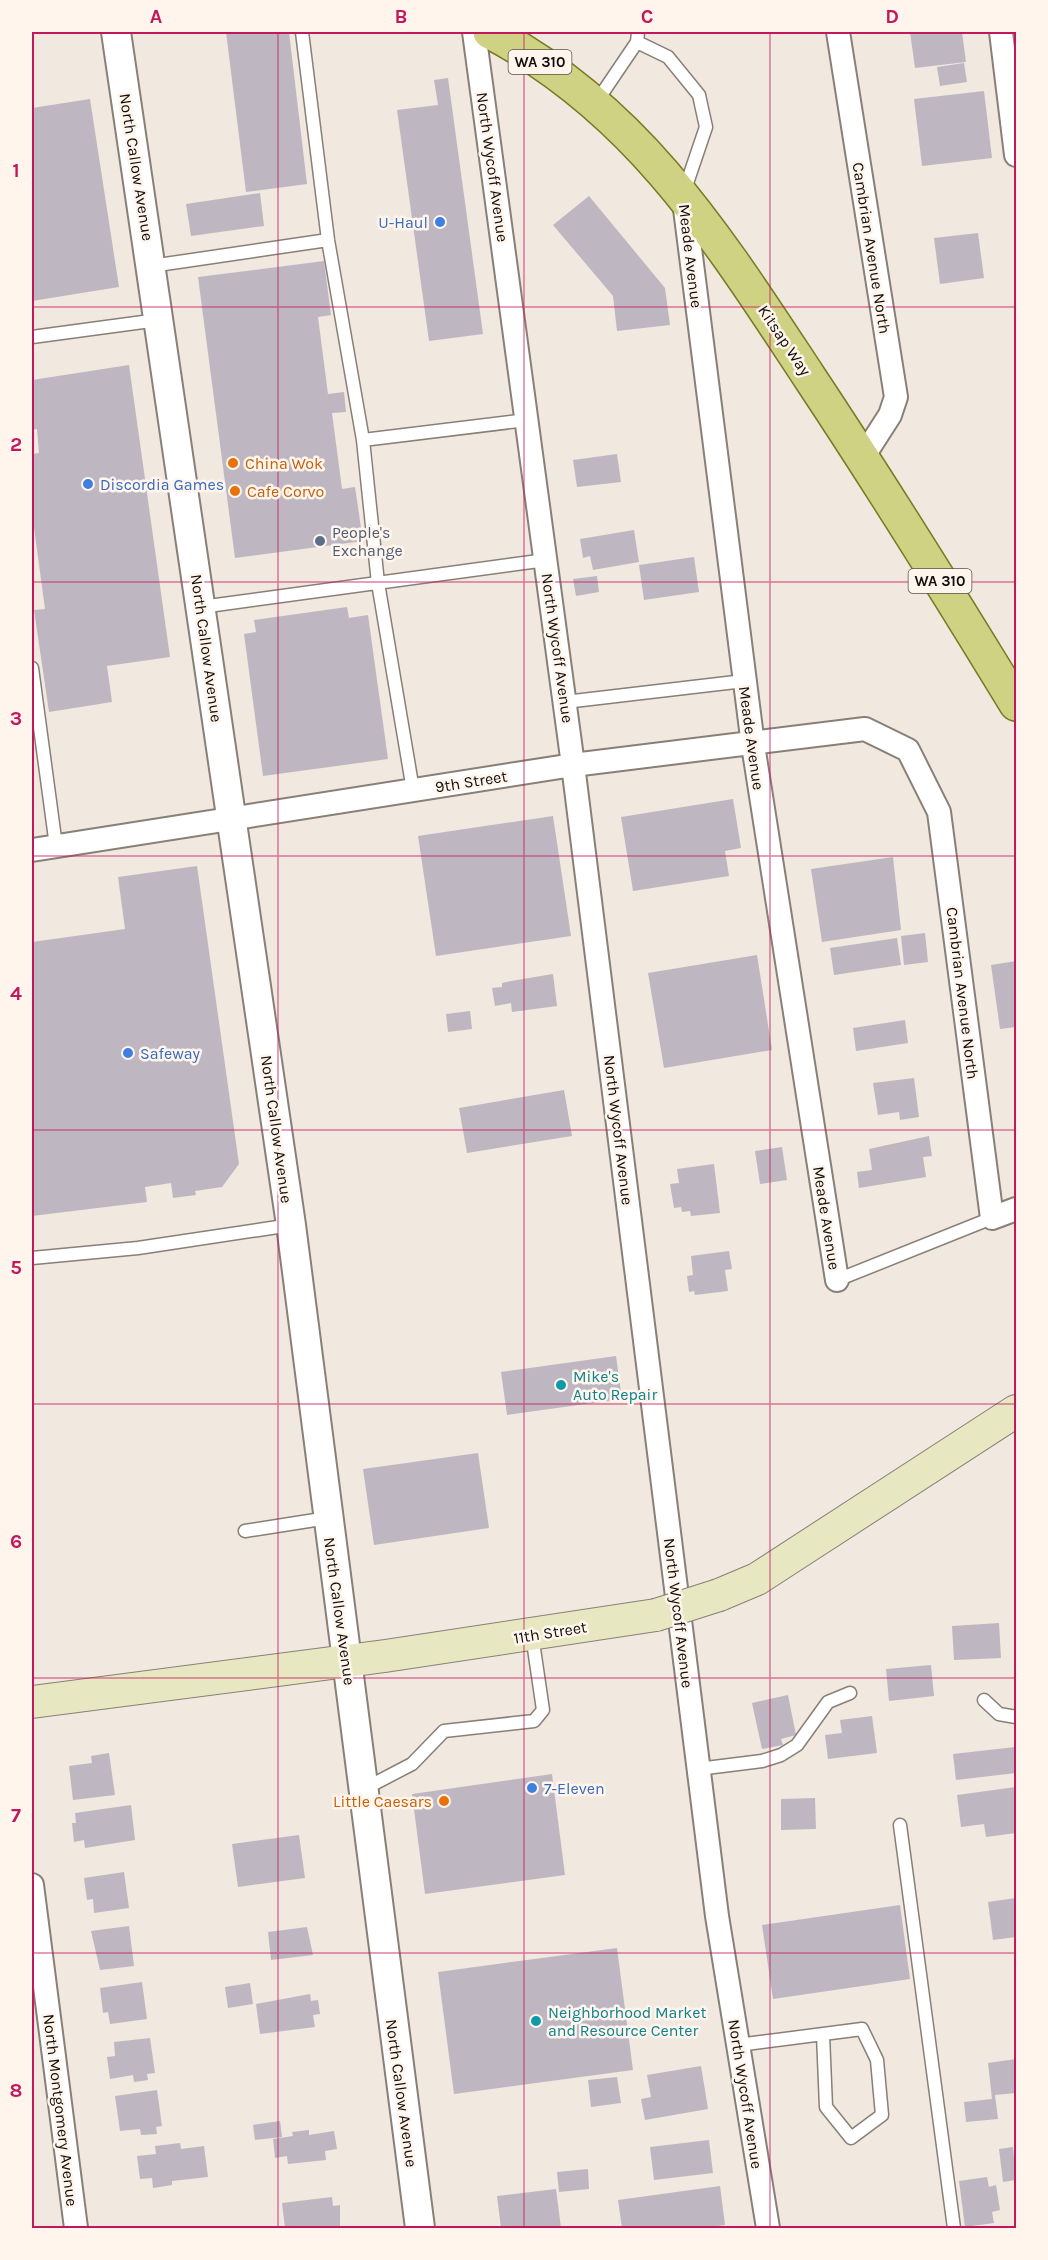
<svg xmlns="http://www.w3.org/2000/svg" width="1048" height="2260" viewBox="0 0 1048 2260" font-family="Karla,sans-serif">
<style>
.building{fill:#beb7c2}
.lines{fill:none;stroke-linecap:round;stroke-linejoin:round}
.service-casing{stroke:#887f77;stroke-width:15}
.minor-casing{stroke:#887f77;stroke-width:26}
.tertiary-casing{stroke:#887f77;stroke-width:32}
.secondary-casing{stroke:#887f77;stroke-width:34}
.primary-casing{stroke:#787923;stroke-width:36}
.service{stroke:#fff;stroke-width:12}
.minor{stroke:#fff;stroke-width:22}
.tertiary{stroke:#fff;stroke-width:28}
.secondary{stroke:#e7e8c1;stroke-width:32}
.primary{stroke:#cfd183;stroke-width:33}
.secondary-bridge-casing{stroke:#887f77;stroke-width:34;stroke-linecap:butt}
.secondary-bridge{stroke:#e7e8c1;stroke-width:32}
.grid{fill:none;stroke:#c2185b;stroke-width:1.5;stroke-opacity:0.55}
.shop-dot{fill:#3f7fe0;stroke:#fff5ec;stroke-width:2}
.food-dot{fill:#e8710a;stroke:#fff5ec;stroke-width:2}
.service-dot{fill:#5c6f8a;stroke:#fff5ec;stroke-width:2}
.culture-dot{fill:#0f9aa8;stroke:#fff5ec;stroke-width:2}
.labels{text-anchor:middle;stroke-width:5;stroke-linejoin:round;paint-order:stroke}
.shield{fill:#fff5ec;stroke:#58534e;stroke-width:1.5}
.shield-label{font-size:15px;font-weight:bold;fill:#110e0b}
.street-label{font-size:16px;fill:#110e0b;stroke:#fff5ec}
.shop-label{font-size:16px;fill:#366cbe;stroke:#fff5ec;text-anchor:start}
.food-label{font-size:16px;fill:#c56008;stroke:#fff5ec;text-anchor:start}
.service-label{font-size:16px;fill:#4e5e75;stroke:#fff5ec;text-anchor:start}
.culture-label{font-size:16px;fill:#0d838f;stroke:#fff5ec;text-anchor:start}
.neatline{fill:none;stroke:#c2185b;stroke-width:2}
.grid-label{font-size:20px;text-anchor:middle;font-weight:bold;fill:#c2185b}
</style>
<rect width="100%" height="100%" fill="#f1e8df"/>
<path class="building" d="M226,32H289L307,184L246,192Z
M910,32H962L966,62L915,68Z
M964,63L967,82L940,86L937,67Z
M448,78L483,334L429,341L397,110L438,105L434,80Z
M984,91L992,158L922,166L914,99Z
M90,99L119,287L32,301V108Z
M260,193L264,226L191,236L186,204Z
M589,196L665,288L670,325L617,331L613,296L553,225Z
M978,233L984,278L940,284L934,238Z
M324,261L331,315L318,317L328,394L344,392L346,412L332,413L342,489L355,487L363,541L235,558L198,277Z
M129,365L170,657L107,666L112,702L49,712L34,610L45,609L32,513V454L39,453L37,429L32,430V380Z
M617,454L621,482L577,487L573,460Z
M634,530L639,562L593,570L590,556L583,558L580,539Z
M694,557L699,592L644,600L639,565Z
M597,576L599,592L576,596L573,579Z
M347,607L349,618L368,615L388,759L263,776L244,634L256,632L254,620Z
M733,799L741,848L725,851L729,876L633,891L621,817Z
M553,816L571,936L436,956L418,836Z
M893,857L901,930L822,942L811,869Z
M197,866L239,1164L222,1187L195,1191L196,1195L173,1198L171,1183L145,1187L147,1202L32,1216V942L125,929L118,877Z
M925,933L928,962L904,965L901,936Z
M897,938L901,965L834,975L830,948Z
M757,955L772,1050L664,1068L648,973Z
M1016,961V1027L1000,1029L991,965Z
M553,974L557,1006L512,1012L511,1003L495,1006L492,988L502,987V983L511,981Z
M470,1011L472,1029L448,1032L446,1014Z
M905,1020L908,1043L856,1051L853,1028Z
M914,1078L919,1117L900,1120L899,1112L878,1115L873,1083Z
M564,1090L572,1136L467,1153L459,1108Z
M929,1136L932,1156L923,1157L926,1177L859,1188L857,1172L872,1170L869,1149Z
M782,1147L787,1180L760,1184L755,1151Z
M714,1164L720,1213L691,1216L690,1211L682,1212L681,1207L674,1208L670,1184L679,1183L677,1169Z
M729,1251L732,1269L725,1270L728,1291L695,1295L694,1291L689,1292L687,1276L693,1275L691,1256Z
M616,1356L622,1399L507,1415L501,1372Z
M478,1453L489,1528L374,1545L363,1469Z
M999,1623L1001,1658L954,1660L952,1626Z
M931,1665L934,1696L889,1701L886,1669Z
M788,1695L796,1735L781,1739L783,1745L762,1749L752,1703Z
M872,1716L877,1753L828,1759L825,1735L842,1733L840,1720Z
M1015,1747L1016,1773L956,1780L953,1754Z
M109,1753L115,1795L73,1800L69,1766L92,1763L91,1756Z
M552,1774L565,1875L425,1894L412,1794Z
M1016,1787V1833L986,1837L984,1824L961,1827L957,1795Z
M815,1798L816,1829L781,1830V1799Z
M131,1805L135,1840L85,1848L84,1840L74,1842L72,1823H76L75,1813Z
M299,1835L305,1878L238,1887L232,1844Z
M124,1872L129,1908L94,1913L93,1899L87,1900L84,1878Z
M1016,1898V1937L993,1940L988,1902Z
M900,1905L910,1979L773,1999L762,1925Z
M129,1926L134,1966L100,1970L91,1931Z
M307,1927L313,1955L271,1960L268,1932Z
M617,1948L633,2070L454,2094L438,1972Z
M142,1982L147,2019L110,2024L108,2012L103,2013L100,1988Z
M250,1983L253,2004L228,2008L225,1987Z
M310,1994L311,2001L318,2000L320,2014L313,2015L315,2027L260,2034L256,2004Z
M150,2038L155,2073L147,2074L148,2080L134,2082L133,2075L110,2079L107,2057L115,2056L114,2042Z
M1016,2059V2093L995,2095L998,2119L966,2122L964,2102L992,2099L988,2063Z
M701,2066L708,2109L645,2120L641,2099L651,2097L647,2075Z
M617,2077L621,2103L591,2107L588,2080Z
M157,2090L162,2126L156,2127L157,2134L141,2135L140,2129L120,2131L115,2096Z
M280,2121L282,2137L255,2140L253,2125Z
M309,2130V2135L334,2131L337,2149L325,2151L326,2160L288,2164L287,2156L275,2158L273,2139L293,2136L292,2132Z
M709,2140L713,2173L654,2180L650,2147Z
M180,2143L181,2149L204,2146L208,2177L172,2181V2185L153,2188L152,2178L140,2179L137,2156L156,2154L155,2146Z
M1013,2147L1016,2180L1003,2182L999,2149Z
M588,2169L589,2189L559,2192L557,2172Z
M987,2177L989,2187L996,2185L1000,2210L992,2212L994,2223L965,2227L959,2181Z
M720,2186L725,2225L704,2228H622L618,2200Z
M556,2189L561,2228H501L497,2196Z
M332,2197L333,2206L340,2205V2228H306V2226L285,2228L282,2203Z"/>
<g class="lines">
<g class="service-casing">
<path id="service" d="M302,32L328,240L363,440L378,583L413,790
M637,42L668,57L699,95L706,127L684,192
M595,104L637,42L638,32
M151,266L328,240
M32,337L158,320
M363,440L527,420
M201,607L546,560
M32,668L56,846
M565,702L744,681
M32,1258L138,1248L291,1225
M837,1280L992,1218
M245,1531L328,1518
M984,1700L999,1714L1016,1717
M698,1769L762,1761L781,1755L797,1745L828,1702L850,1693
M364,1789L412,1764L444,1731L534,1721L543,1710L532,1635
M900,1825L954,2228
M738,2045L862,2029L877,2060L882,2115L851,2138L826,2107L823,2035"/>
</g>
<g class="minor-casing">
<path id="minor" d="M474,32L573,765L717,1916L768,2228
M838,32L896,397L890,415L863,457
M1001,32L1016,155
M684,201L753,745L837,1280
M32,850L573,765L865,729L908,750L939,812L992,1218L1016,1209
M32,1885L76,2228"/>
</g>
<g class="tertiary-casing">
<path id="tertiary" d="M116,32L291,1225L420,2228"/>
</g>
<g class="secondary-casing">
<path id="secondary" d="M719,1595L757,1579L1016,1411
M32,1702L385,1656L656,1615"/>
</g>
<g class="primary-casing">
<path id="primary" d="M490,32C639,110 720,242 810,378C881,485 949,594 1016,704"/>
</g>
<use href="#service" class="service"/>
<use href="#minor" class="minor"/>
<use href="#tertiary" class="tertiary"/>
<use href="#secondary" class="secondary"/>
<use href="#primary" class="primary"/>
<g class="secondary-bridge-casing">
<path id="secondary-bridge" d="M656,1615L719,1595"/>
</g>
<use href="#secondary-bridge" class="secondary-bridge"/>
</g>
<path class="grid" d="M278,32V2228M524,32V2228M770,32V2228M32,307H1016M32,582H1016M32,856H1016M32,1130H1016M32,1404H1016M32,1678H1016M32,1953H1016"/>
<g class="shop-dot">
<circle cx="440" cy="222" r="6"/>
<circle cx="88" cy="484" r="6"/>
<circle cx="128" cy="1053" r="6"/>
<circle cx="532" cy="1788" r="6"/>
</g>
<g class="food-dot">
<circle cx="233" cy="463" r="6"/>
<circle cx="235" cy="491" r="6"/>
<circle cx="444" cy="1801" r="6"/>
</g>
<circle class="service-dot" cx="320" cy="541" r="6"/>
<g class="culture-dot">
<circle cx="561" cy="1385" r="6"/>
<circle cx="536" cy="2021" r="6"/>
</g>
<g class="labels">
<g class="shield">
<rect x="508.5" y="50" width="63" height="24" rx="4.5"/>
<rect x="908.5" y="569" width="63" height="24" rx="4.5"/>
</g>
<g class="shield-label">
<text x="540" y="67">WA 310</text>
<text x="940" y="586">WA 310</text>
</g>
<g class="street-label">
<text transform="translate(137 167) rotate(81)" y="6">North Callow Avenue</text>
<text transform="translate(493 167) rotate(82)" y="6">North Wycoff Avenue</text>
<text transform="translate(872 248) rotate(81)" y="6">Cambrian Avenue North</text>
<text transform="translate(691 256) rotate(83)" y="6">Meade Avenue</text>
<text transform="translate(785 340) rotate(56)" y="6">Kitsap Way</text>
<text transform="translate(207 648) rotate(82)" y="6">North Callow Avenue</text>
<text transform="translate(558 648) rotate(82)" y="6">North Wycoff Avenue</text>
<text transform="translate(752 738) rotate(82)" y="6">Meade Avenue</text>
<text transform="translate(471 781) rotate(-9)" y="6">9th Street</text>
<text transform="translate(963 993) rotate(83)" y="6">Cambrian Avenue North</text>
<text transform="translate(277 1129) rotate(82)" y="6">North Callow Avenue</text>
<text transform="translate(619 1130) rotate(83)" y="6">North Wycoff Avenue</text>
<text transform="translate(827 1218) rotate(81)" y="6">Meade Avenue</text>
<text transform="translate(340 1611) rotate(82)" y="6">North Callow Avenue</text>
<text transform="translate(679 1613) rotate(83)" y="6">North Wycoff Avenue</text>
<text transform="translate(550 1632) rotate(-9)" y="6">11th Street</text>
<text transform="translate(402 2093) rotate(82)" y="6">North Callow Avenue</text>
<text transform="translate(746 2094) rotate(81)" y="6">North Wycoff Avenue</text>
<text transform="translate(61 2110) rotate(83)" y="6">North Montgomery Avenue</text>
</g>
<g class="shop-label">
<text x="428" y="228" text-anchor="end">U-Haul</text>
<text x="100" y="490">Discordia Games</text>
<text x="140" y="1059">Safeway</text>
<text x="544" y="1794">7-Eleven</text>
</g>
<g class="food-label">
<text x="245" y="469">China Wok</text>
<text x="247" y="497">Cafe Corvo</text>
<text x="432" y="1807" text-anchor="end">Little Caesars</text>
</g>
<g class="service-label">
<text x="332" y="538">People's<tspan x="332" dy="18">Exchange</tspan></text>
</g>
<g class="culture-label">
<text x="573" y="1382">Mike's<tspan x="573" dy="18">Auto Repair</tspan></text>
<text x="548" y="2018">Neighborhood Market<tspan x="548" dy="18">and Resource Center</tspan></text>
</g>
</g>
<rect width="1048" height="2260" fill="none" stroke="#fff5ec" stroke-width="66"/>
<rect x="33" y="33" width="982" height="2194" class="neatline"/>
<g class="grid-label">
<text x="156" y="23">A</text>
<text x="401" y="23">B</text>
<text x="647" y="23">C</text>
<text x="892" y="23">D</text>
<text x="16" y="177">1</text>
<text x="16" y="451">2</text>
<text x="16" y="725">3</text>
<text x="16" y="1000">4</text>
<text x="16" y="1274">5</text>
<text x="16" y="1548">6</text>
<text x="16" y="1822">7</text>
<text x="16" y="2097">8</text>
</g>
</svg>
